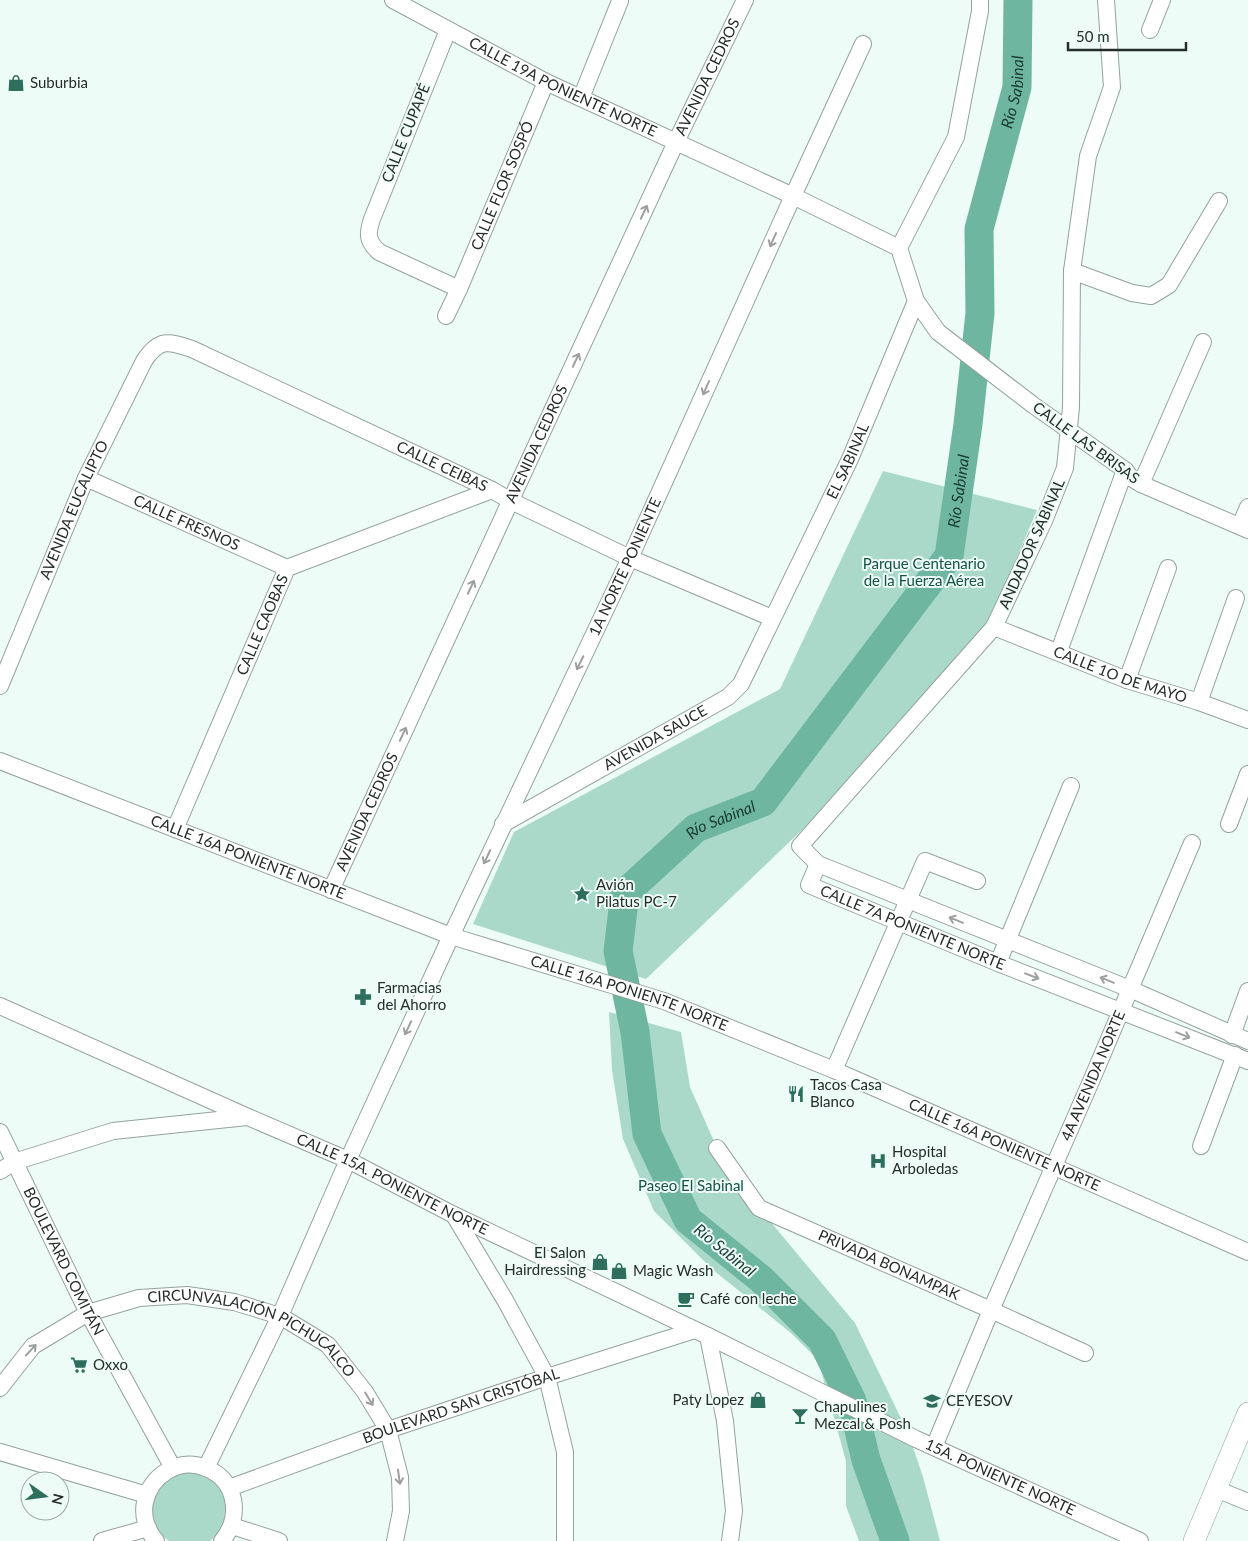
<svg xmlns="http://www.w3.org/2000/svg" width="1248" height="1541" viewBox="0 0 1248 1541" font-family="Lato,sans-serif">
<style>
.green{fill:#aad9ca}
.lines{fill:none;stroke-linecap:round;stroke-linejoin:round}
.river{stroke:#6fb6a1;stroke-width:29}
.minor-casing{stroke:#94a29d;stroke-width:18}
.major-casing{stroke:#94a29d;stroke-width:22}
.minor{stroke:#fff;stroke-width:16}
.major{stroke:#fff;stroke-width:21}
.oneway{stroke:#9da09f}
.labels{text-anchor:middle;stroke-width:4;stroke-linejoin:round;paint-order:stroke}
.street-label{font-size:15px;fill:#262c2a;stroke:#edfcf7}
.poi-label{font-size:15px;fill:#262c2a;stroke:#edfcf7;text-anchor:start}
.park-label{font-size:15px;fill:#165143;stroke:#edfcf7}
.water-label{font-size:16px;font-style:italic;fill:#193b32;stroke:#edfcf7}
</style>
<rect width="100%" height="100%" fill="#edfcf7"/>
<path class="green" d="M883,471L1037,510L990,620L804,828L646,979L473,924L514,832L780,689Z
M609,1012L681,1032L690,1087L717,1148L759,1208L855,1323L909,1435L923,1477L940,1541H859L846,1506V1461L818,1360L791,1333L712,1269L654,1211L623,1139L612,1070Z
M194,1471C199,1474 208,1475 212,1479C232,1495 230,1527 210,1541H169C148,1527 146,1497 166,1481C168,1479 172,1475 175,1474C180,1472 188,1472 194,1471Z"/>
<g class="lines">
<path class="river" id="s1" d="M895,1541L866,1460L852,1401L822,1340L761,1279L688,1220L647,1134L635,1032L618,951L625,893L696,828L763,802L949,556L968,424L980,313L979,229L1017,87L1018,0"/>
<g class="minor-casing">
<g id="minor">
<path id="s2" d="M393,0L546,82L793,196L899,248"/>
<path d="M980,0V11L956,137L899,248L916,301L938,332L1033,405L1125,470L1131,478L1141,484L1248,530"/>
<path d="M1106,0L1112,87L1088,156L1072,271L1071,407L1065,468L1044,521L994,627L800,846L818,864L1130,989L1248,1041"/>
<path d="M448,30L372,219C367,234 367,241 379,252L459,289"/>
<path d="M1150,30L1162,0"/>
<path d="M581,98L620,1"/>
<path d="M1072,271L1132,293L1151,296L1169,285L1219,201"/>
<path id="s3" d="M446,316L459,289L546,82"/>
<path id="s4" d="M86,478L287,568"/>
<path d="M1141,484L1203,342"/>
<path d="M1240,526L1248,507"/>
<path id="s5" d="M994,627L1127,680L1199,702L1248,720"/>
<path d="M1059,651L1125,470"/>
<path d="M1127,680L1168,568"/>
<path id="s6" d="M0,686L86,478L144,361C159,338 168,341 192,349L492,490L511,501L630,558L772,618"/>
<path d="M1199,702L1236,598"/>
<path id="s7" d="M0,761L451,936L664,1001L834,1070L1248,1252"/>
<path id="s8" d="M503,824L728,697L741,684L850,459L916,301"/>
<path d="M1229,824L1248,774"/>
<path id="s9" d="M175,829L287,568L492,490"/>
<path id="s10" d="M818,864L809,885L998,963L1248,1061"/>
<path id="s11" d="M331,890L676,142L745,0"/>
<path d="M998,963L1071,786"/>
<path id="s12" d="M0,1006L248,1117L348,1160L454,1215L708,1336L916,1439L1140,1541"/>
<path d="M1232,1035L1248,991"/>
<path d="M834,1070L925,861L977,881"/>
<path id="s13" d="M0,1132L88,1313L173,1468"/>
<path d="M1201,1146L1235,1055"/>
<path id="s14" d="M717,1148L759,1208L991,1310L1085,1353"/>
<path d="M0,1171L14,1162L113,1131L247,1117"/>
<path d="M454,1215L505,1300L547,1377L565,1452V1541"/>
<path d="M708,1336L725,1421L734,1511L730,1541"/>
<path id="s15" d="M0,1388L33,1346L88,1313L139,1298L187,1295L234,1302L280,1316L328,1345L365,1392L388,1430L400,1477L401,1511L395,1541"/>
<path id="s16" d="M934,1447L991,1310L1092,1079L1192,843"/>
<path d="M0,1452L147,1495"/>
<path id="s17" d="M206,1468L280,1316L348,1160L451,936L630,558L793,196L863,44"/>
<path id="s18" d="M229,1488L388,1430L547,1377L695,1330"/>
<path d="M1216,1489L1248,1502"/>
<path d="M232,1526L279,1541"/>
<path d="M102,1541L148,1528"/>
<path d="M156,1541C147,1531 142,1516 145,1502C151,1475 179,1457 206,1468C237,1480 242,1517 222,1541"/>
</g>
</g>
<g class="major-casing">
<path id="major" d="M1194,1541L1248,1413"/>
</g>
<use href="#minor" class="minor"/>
<use href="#major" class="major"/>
</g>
<defs><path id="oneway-shaft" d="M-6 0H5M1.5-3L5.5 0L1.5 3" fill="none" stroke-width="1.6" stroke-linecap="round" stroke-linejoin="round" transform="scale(1.25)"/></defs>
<g class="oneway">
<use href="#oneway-shaft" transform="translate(644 212) rotate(-65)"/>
<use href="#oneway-shaft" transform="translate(773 240) rotate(114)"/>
<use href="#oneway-shaft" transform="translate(576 360) rotate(-65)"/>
<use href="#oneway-shaft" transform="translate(706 388) rotate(114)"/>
<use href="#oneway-shaft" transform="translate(471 587) rotate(-65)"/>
<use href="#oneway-shaft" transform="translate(580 663) rotate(116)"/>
<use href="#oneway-shaft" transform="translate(403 734) rotate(-65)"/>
<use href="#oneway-shaft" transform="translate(487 857) rotate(115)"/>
<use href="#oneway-shaft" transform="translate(956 920) rotate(-158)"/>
<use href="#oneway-shaft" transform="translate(1032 976) rotate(21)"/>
<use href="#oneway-shaft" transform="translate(1107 980) rotate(-158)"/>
<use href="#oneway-shaft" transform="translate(408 1028) rotate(115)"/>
<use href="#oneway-shaft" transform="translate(1183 1035) rotate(22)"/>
<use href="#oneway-shaft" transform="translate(31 1350) rotate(-47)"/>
<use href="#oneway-shaft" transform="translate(369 1399) rotate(59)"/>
<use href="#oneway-shaft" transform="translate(399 1477) rotate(82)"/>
</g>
<defs>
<g id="shop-bare" transform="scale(1.35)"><path d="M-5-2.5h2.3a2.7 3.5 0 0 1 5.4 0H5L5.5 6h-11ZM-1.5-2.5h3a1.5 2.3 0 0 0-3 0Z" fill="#2e6e5d" stroke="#edfcf7" stroke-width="2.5" paint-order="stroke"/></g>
<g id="sight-bare" transform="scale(1.35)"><path d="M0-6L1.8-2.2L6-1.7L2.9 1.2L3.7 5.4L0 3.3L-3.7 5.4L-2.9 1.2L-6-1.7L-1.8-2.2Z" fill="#2e6e5d" stroke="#edfcf7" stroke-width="2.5" paint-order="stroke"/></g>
<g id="pharmacy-bare" transform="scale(1.35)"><path d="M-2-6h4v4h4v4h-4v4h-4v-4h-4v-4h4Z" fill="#2e6e5d" stroke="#edfcf7" stroke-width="2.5" paint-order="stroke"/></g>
<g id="restaurant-bare" transform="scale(1.35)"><path d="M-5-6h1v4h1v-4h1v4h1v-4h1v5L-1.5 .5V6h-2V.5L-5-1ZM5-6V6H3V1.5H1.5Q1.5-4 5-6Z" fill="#2e6e5d" stroke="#edfcf7" stroke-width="2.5" paint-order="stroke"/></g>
<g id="hospital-bare" transform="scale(1.35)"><path d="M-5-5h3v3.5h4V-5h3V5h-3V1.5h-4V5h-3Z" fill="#2e6e5d" stroke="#edfcf7" stroke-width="2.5" paint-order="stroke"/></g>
<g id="cafe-bare" transform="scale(1.35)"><path d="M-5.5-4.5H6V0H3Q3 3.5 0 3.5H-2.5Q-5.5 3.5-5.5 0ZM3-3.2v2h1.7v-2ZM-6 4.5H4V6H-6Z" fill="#2e6e5d" stroke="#edfcf7" stroke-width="2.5" paint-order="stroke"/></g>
<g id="supermarket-bare" transform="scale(1.35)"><path d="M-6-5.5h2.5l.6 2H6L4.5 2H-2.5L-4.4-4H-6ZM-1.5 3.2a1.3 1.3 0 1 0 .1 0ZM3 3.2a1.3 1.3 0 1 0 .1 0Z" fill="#2e6e5d" stroke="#edfcf7" stroke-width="2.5" paint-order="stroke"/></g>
<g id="school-bare" transform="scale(1.35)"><path d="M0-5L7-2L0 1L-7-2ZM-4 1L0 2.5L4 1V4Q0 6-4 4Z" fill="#2e6e5d" stroke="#edfcf7" stroke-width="2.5" paint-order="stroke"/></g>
<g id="bar-bare" transform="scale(1.35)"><path d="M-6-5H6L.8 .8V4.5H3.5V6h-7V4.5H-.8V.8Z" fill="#2e6e5d" stroke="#edfcf7" stroke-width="2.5" paint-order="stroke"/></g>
</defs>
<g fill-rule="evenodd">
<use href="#shop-bare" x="16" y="83"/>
<use href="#sight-bare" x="582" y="894"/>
<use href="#pharmacy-bare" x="363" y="997"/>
<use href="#restaurant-bare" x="796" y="1094"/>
<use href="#hospital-bare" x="878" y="1161"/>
<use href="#shop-bare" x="600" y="1262"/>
<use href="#shop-bare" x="619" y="1271"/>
<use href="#cafe-bare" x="686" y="1299"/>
<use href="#supermarket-bare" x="79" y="1365"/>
<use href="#shop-bare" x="758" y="1400"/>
<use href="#school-bare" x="932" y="1401"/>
<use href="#bar-bare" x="800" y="1416"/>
</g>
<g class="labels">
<g class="street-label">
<text dy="5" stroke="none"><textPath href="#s11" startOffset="896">AVENIDA CEDROS</textPath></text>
<text dy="5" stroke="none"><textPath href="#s2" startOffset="191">CALLE 19A PONIENTE NORTE</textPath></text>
<text transform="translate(406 133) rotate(-68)" y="5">CALLE CUPAPÉ</text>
<text dy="5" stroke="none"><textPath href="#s3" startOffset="142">CALLE FLOR SOSPÓ</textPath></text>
<text transform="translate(1086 443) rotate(36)" y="5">CALLE LAS BRISAS</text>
<text dy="5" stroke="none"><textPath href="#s11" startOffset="491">AVENIDA CEDROS</textPath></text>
<text dy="5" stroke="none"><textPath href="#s8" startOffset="524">EL SABINAL</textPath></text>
<text dy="5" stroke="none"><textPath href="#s6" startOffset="688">CALLE CEIBAS</textPath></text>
<text dy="5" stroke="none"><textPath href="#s6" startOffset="191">AVENIDA EUCALIPTO</textPath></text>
<text dy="5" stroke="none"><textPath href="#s4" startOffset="110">CALLE FRESNOS</textPath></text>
<text transform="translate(1032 544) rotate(-66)" y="5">ANDADOR SABINAL</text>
<text dy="5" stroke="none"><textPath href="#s17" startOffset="994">1A NORTE PONIENTE</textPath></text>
<text dy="5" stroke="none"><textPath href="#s9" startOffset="222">CALLE CAOBAS</textPath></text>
<text dy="5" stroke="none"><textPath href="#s5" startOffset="135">CALLE 1O DE MAYO</textPath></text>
<text dy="5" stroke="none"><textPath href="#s8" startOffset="175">AVENIDA SAUCE</textPath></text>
<text dy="5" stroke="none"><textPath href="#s11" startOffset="86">AVENIDA CEDROS</textPath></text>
<text dy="5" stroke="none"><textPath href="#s7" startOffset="266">CALLE 16A PONIENTE NORTE</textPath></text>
<text dy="5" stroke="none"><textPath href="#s10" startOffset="135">CALLE 7A PONIENTE NORTE</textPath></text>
<text dy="5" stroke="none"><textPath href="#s7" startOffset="671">CALLE 16A PONIENTE NORTE</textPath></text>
<text dy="5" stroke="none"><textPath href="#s16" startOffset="404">4A AVENIDA NORTE</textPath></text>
<text dy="5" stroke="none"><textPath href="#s7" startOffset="1076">CALLE 16A PONIENTE NORTE</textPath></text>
<text dy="5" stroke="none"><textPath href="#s12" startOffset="431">CALLE 15A. PONIENTE NORTE</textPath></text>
<text dy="5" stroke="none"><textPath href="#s13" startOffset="144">BOULEVARD COMITÁN</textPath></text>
<text dy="5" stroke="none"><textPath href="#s14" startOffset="215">PRIVADA BONAMPAK</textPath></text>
<text dy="5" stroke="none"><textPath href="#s15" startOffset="294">CIRCUNVALACIÓN PICHUCALCO</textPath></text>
<text dy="5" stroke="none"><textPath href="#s18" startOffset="246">BOULEVARD SAN CRISTÓBAL</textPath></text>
<text dy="5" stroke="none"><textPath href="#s12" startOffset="1106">15A. PONIENTE NORTE</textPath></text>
</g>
<g class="poi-label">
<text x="30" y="88">Suburbia</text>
<text x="596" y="890">Avión<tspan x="596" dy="17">Pilatus PC-7</tspan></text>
<text x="377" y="993">Farmacias<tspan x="377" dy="17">del Ahorro</tspan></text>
<text x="810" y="1090">Tacos Casa<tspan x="810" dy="17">Blanco</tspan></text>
<text x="892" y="1157">Hospital<tspan x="892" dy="17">Arboledas</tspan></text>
<text x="586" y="1258" text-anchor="end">El Salon<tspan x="586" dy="17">Hairdressing</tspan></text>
<text x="633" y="1276">Magic Wash</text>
<text x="700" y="1304">Café con leche</text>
<text x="93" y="1370">Oxxo</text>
<text x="744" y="1405" text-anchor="end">Paty Lopez</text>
<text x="946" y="1406">CEYESOV</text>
<text x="814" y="1412">Chapulines<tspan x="814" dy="17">Mezcal &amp; Posh</tspan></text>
</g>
<g class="park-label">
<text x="924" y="569">Parque Centenario<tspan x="924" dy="17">de la Fuerza Aérea</tspan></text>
<text x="691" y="1191">Paseo El Sabinal</text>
</g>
<g class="water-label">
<text dy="6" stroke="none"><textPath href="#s1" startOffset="1681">Río Sabinal</textPath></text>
<text dy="6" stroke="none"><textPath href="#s1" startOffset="1276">Río Sabinal</textPath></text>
<text dy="6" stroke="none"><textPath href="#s1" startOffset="856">Río Sabinal</textPath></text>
<text transform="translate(725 1250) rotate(39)" y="6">Río Sabinal</text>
</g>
</g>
<g transform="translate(45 1496) rotate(104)"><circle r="24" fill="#edfcf7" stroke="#9da9a5"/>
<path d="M0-4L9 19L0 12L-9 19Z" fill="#2e6e5d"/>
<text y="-8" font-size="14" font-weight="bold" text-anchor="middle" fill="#262c2a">N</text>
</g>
<path d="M1068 42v8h118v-8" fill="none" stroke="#262c2a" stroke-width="2.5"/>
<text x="1076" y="42" font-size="15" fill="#262c2a" stroke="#edfcf7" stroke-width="4" paint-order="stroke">50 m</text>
</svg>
